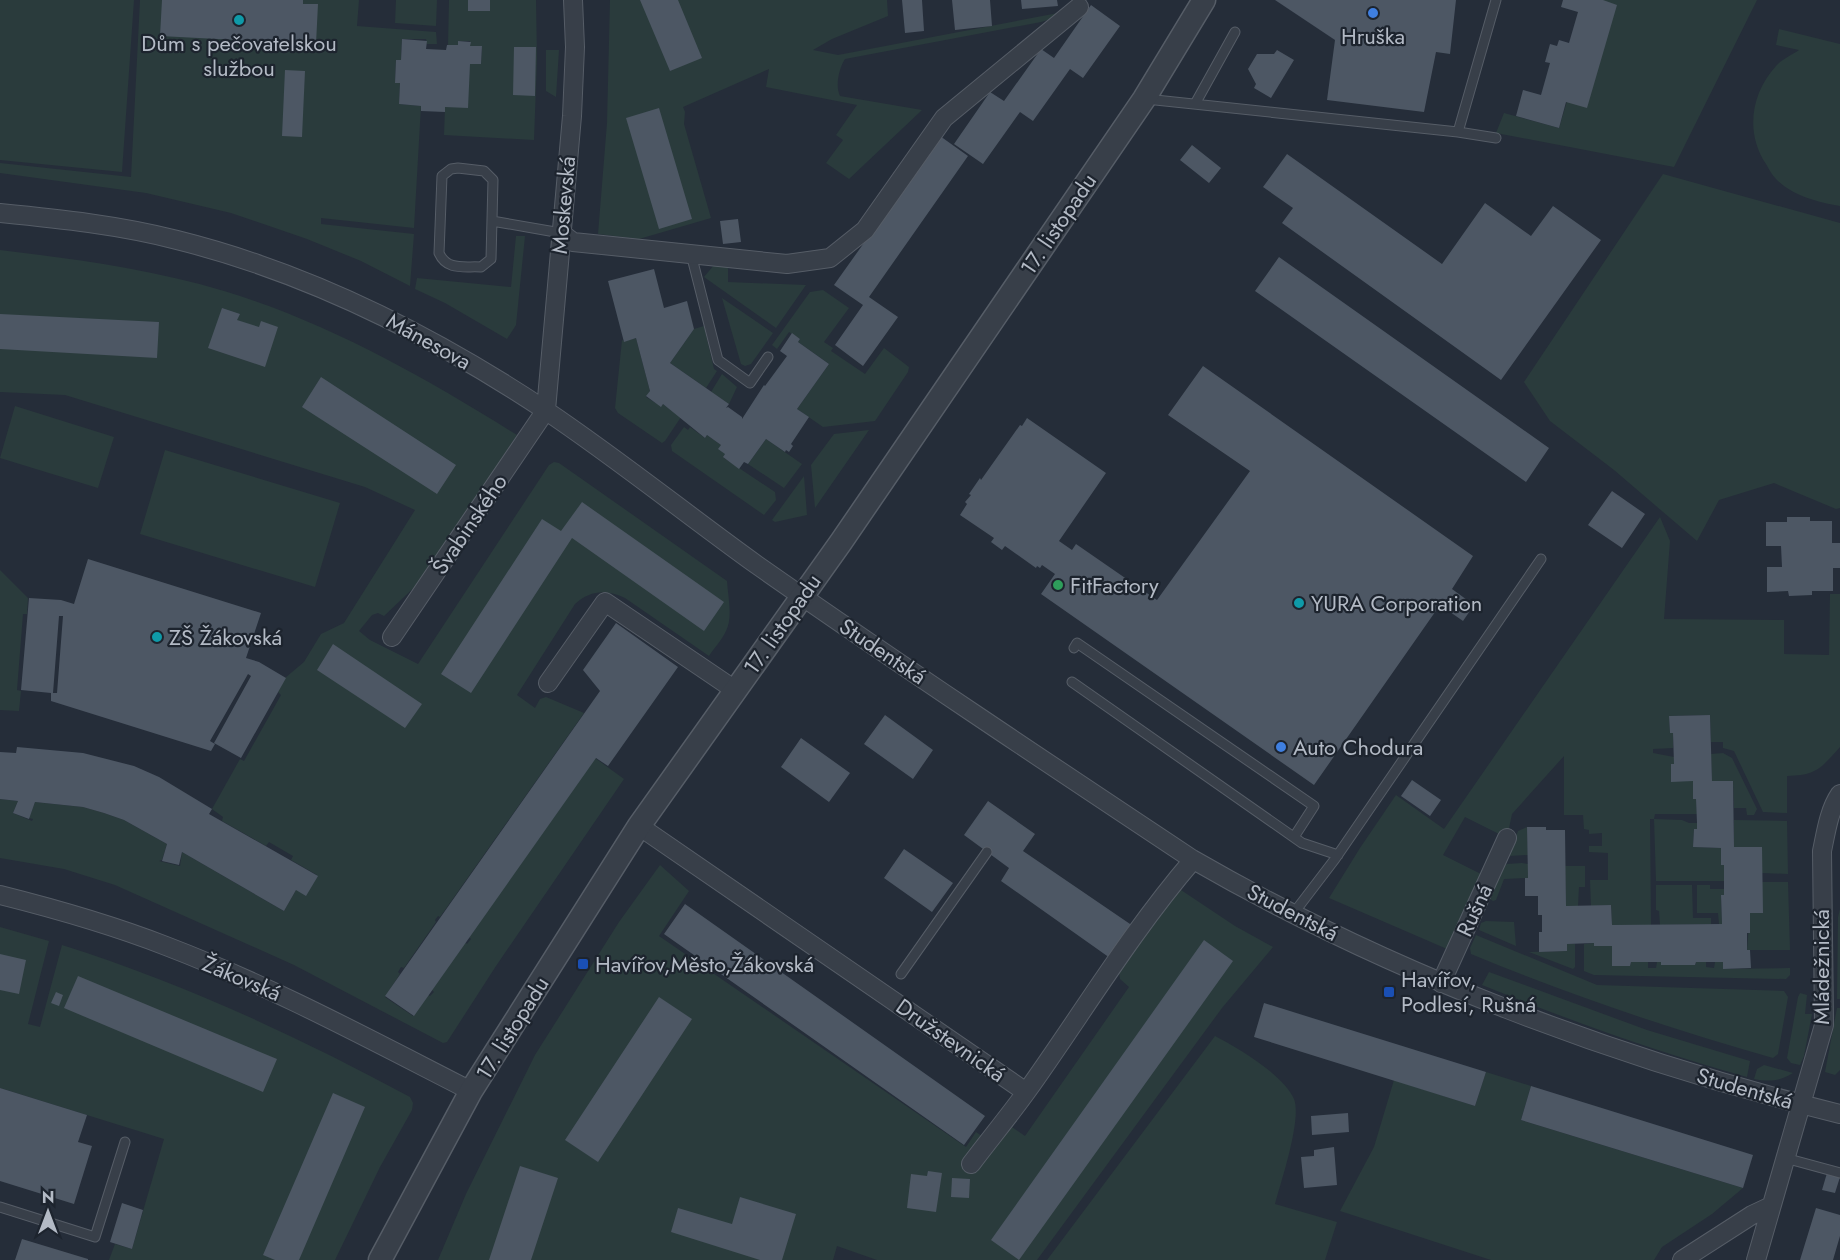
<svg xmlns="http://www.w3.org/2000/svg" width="1840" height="1260" viewBox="0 0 1840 1260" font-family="Jost,sans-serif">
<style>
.green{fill:#2a3b3c}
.building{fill:#4d5764;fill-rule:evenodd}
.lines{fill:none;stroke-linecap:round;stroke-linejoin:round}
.service-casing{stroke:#565d67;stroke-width:11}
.minor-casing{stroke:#565d67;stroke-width:20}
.tertiary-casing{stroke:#565d67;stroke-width:25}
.service{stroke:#383f49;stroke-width:9}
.minor{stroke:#383f49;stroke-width:18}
.tertiary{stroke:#383f49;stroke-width:22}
.shop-dot{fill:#3f7fe0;stroke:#1d242e;stroke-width:2}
.culture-dot{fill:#0f9aa8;stroke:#1d242e;stroke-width:2}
.leisure-dot{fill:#2e9e5b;stroke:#1d242e;stroke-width:2}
.transit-dot{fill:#1a4fb4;stroke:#1d242e;stroke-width:2}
.labels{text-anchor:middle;stroke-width:4.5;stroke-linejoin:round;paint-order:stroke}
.poi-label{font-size:22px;fill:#b3bac5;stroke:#1d242e;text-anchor:start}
.street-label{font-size:22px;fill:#b3bac5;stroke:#1d242e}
</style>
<rect width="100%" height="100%" fill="#252d39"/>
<path class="green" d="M0,0H134L122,172L0,160Z
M140,0H359L357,26L436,32L437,44H427L426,39H402L401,60H396L395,83H400L399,104L421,106L414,228L321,218V224L414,234L410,286L361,261L307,239L231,213L146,193L0,173V163L131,177Z
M396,0H437L436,26L395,23Z
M449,0H468L469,11H490V0H536L537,59L534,140L444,135L445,107L470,64H481L482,47L470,46V41H459L458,45H448Z
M610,0H887L888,16L832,39L813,50L838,55L1058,13L1051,19L1041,22L845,59C839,68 835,86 840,96L922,110L849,179L826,163L843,140L836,135L857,105L766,87L769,69L683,107L685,112L684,124L711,218L639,239L598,234L607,123Z
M1603,0H1757L1674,167L1496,133L1504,113L1559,128L1576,71Z
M1779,29L1840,44V206C1818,202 1793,196 1776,179C1772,175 1769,169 1766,164C1745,133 1751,93 1776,66C1782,59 1792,55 1799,50L1776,45Z
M546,50H559L556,97L546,91Z
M1663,174L1840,223V508L1836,509L1774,483L1719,500L1697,541L1614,470L1550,421L1524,382Z
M516,236H525L516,325L507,339L445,303L415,289L417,278L511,287Z
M0,250C75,259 151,269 224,291C329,323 424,377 517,435L424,578L384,616L378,613L372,615L359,631L370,640L418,664L549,465L554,462L559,463L727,581C728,597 733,617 726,631C722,640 714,648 709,656L625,598C607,589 590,590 575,604L517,695L535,708L540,699L546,697L584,713L440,917L438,916L435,920L436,922L404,968L401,967L398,972L400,974L385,997L413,1016L428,995L430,996L434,992L432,990L465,942L467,944L471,939L469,937L595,758L624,779L496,966L447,1042L443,1043L294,965L115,885L64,869L0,858V799L18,801L13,813L32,821L33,819L29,818L35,802L83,807L104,813L124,820L167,844L162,860L159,861L180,866L182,852L284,911L296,890L317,875L291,860L293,856L269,842L266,846L222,821L223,817L212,809L240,759L244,761L281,695L278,692L285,678L304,662L321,634L344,623L415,510L365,487L65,395L0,392Z
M714,265L728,267V282L806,285L776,328L704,277Z
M823,290L849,308L824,342L833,348L831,351L865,374L884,348L909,367L908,372L875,421L823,427L797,409L829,364L798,342L800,339L789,332L777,349L772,345L810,292Z
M722,298L773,333L751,364L745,366L741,364Z
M704,326L714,369L717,371L706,388L670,363L694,329Z
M636,338L650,391L646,397L661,406L663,404L681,417L665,441L662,443L618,413L615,408L622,340L624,341Z
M722,374L737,387L729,404L711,392Z
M15,406L114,437L98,488L0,458Z
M684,427L688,430L690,427L705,438L707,435L721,445L725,454L724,458L775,492L776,500L764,515L672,451L671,445Z
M869,430L815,508L811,465L834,434Z
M766,439L802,464L784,488L748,464Z
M165,450L340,503L315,587L140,534Z
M804,476L807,515L775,522L772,520Z
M1660,517L1670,541L1664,619L1784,620V654L1829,655L1830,594H1840V747C1820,769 1817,775 1787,776V813L1763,812L1734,751L1723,748V742H1711L1710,715L1669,716L1670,733H1673V748L1653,749V753L1674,757V764H1671V781H1693V799H1696L1697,814H1655L1654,819L1682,820L1689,823H1697V829H1694L1693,847L1721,848V865H1724V881H1656L1654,819H1650L1651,925H1612L1611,905L1591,906L1590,880H1608V853L1589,852V846H1602V833L1589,834V830L1584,829L1583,815H1564V756L1512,814L1507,838L1465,817L1443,855L1489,878L1454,952L1329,898L1360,848L1396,795L1444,829Z
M0,570L28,598L27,614H23L17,690L21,691L19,711L0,710Z
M1723,753L1732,758L1757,809L1754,815H1747L1746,808H1734L1733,781H1712L1711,754Z
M1734,820L1787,821L1788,874L1762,873V847H1734Z
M1527,827L1528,855L1509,856L1518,831Z
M1522,863L1528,864V878L1504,879L1496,900L1493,901L1490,899L1503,866L1507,864Z
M660,865L689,891L659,936L966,1147L976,1132L995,1145L1012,1127L1025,1136L1129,987L1120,979L1119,972L1178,888L1235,926L1273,947L1222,1008L1037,1260H877L837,1246L833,1260H438L466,1194L535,1055L619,922Z
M1565,866H1585V887H1579L1578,906H1566Z
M1762,882H1788L1790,950H1747L1750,913Z
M1656,885H1692L1693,918H1711V924L1660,925L1659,911L1656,910Z
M1697,885H1710V889H1724V895L1721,896L1722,924H1719L1718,913H1697Z
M1840,909V999H1837L1838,917Z
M1486,921L1514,922L1516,946L1479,930L1481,923Z
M0,927L49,941L28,1024L40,1027L62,945C183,983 299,1037 410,1097L413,1103L412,1110L380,1167L335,1260H109L115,1244L132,1249L164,1139L0,1088Z
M1476,935L1597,985L1784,991L1788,997L1778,1054L1773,1058C1670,1029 1570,995 1471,954L1470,948Z
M1594,943L1595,946H1612L1630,966L1631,962H1648V968H1656L1657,962H1661V965H1695L1696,962H1706V967L1714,968L1715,962H1723V969L1790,968V975L1786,979L1594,975L1584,971V944Z
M1567,944H1575V967L1573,969L1529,952L1567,951Z
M1489,972L1647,1030L1750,1061L1747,1077C1656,1052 1569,1020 1482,985Z
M1800,993L1807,995L1805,1014H1812L1804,1056L1800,1065L1791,1063L1787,1058L1798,997Z
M1837,1008H1840V1070L1835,1075L1825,1072Z
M1215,1036C1238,1048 1284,1075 1294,1099C1302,1119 1281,1182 1275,1204L1337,1222L1325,1260H1047Z
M1764,1065L1793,1073C1780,1081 1770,1082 1754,1079L1757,1069Z
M1486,1072L1531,1086L1521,1120L1743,1188L1712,1214L1662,1247L1654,1260H1491L1340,1211L1374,1147L1394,1080L1475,1106Z"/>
<path class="building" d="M162,0H303V4H318L316,44L160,36Z
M468,0H490V11H468Z
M640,0H678L702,58L670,71Z
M902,0H922L924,31L905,33Z
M952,0H990L992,26L955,30Z
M1021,0H1057L1058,6L1022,9Z
M1275,0H1456L1450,54L1436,52L1424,112L1327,100L1335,40Z
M1563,0H1603L1617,5L1587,108L1566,102L1559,128L1516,116L1523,90L1541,95L1550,63L1545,62L1550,44L1557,46L1559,40L1569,43L1578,12L1561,7Z
M1091,5L1120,26L1083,78L1070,69L1033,121L1020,112L983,164L954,144L990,92L1004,101L1041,49L1054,58Z
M402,39L427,41L426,49L446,50L447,45H458V41L471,42L470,46H482L481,64H470L468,108L445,107V112L421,111V106L399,104L400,83H395L396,60H401Z
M514,47H536L535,96L513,95Z
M1277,50L1294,60L1271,98L1254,88L1256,84L1248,69L1257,54H1274Z
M285,70L305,71L302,137L282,136Z
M659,108L692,219L659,229L626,118Z
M940,136L968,156L869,297L898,317L863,366L835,345L863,305L834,285Z
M1192,145L1221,168L1209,183L1180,160Z
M1287,154L1442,264L1485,203L1531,236L1553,206L1601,240L1501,380L1282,223L1293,208L1263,187Z
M738,219L741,242L723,244L720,221Z
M1279,257L1549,448L1526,482L1255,291Z
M654,269L664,308L687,301L694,329L670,363L729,404L726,408L728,407L742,417V419L764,385L765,386L787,356L780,351L792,333L800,339L798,342L829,364L797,409L809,417L791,444L793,446L789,452L786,450L785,452L766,439L748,464L744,462L739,469L723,457L725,454L718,449L721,445L707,435L705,438L663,404L661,407L646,396L650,391L636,338L624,342L608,281Z
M222,308L240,314L237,320L259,327L261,321L278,327L265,367L208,348Z
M0,314L159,322L157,358L0,349Z
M1203,366L1473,556L1452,589L1474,605L1463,621L1440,605L1314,785L1041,594L1055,574L1042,565L1040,568L1037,566L1036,568L1005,546L1002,550L991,542L994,538L960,515L967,504L965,502L971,495L969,494L980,478L981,480L1020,425L1022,426L1027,418L1106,473L1059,541L1072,550L1076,544L1157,600L1250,471L1168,415Z
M321,377L456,465L437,494L302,407Z
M1612,491L1645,514L1622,548L1588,525Z
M582,502L724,602L704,631L572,538L471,693L441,674L542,519L561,531Z
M1787,517H1810V521H1832V543H1840V568H1833V591H1812V595L1789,596L1788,591L1767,592V567H1782L1781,546H1766V522H1787Z
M88,559L261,613L246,658L259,662L286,678L241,758L214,743L251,676L248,674L210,741L215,744L211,751L51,701V693L21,690L29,598L61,600L74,604ZM59,616H63L57,693H53Z
M616,623L678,667L608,766L596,758L414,1016L385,996L600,691L583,670Z
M333,644L422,704L405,728L317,670Z
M885,715L933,750L913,779L864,744Z
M1710,715L1712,781H1733L1734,847H1762L1763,913H1750V933H1747V950H1750L1751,968L1723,969V962H1696L1695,965H1661V962H1631L1630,966H1612V946H1594V943L1567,944V951L1539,952V932H1542V915H1538V896H1525V878H1528L1527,827H1546V830H1565L1566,906L1611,905L1612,925L1722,924L1721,895H1724V865H1721V848L1693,847L1694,829H1697V823L1696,799H1693V781L1671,782V764H1674L1673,733H1670L1669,716Z
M801,738L850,773L829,802L781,767Z
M17,747L83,753L134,766L159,777L212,809L209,814L318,876L306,896L296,890L284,911L182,852L179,865L162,861L167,844L124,820L104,813L83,807L35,802L29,819L13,813L18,801L0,799V752L16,753Z
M1412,780L1441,800L1430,816L1401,796Z
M988,801L1035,834L1023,851L1133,926L1110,958L1001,881L1009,868L964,835Z
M904,849L953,883L932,912L884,878Z
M685,904L985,1116L964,1145L664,934Z
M1204,940L1233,961L1019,1260L991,1240Z
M0,954L26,960L19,994L0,990Z
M78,976L277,1059L263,1092L64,1008Z
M56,992L63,995L59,1006L51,1003Z
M659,997L692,1019L598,1162L565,1140Z
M1264,1003L1486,1072L1475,1106L1254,1037Z
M1531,1086L1753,1155L1743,1188L1521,1120Z
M0,1088L87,1115L78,1142L92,1146L74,1204L0,1181Z
M333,1093L365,1107L299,1260H275L263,1255Z
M1348,1113L1349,1132L1312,1135L1311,1116Z
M1334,1147L1337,1185L1304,1188L1301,1157L1314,1156V1150Z
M520,1166L558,1178L531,1260H489Z
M928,1171L942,1173L936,1212L907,1208L911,1174L927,1176Z
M1827,1173L1840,1177L1835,1193L1822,1190Z
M952,1178L970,1179L969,1198L951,1197Z
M740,1197L796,1214L782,1260H760L671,1232L678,1208L732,1224Z
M122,1203L143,1210L132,1249L110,1242Z
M1816,1208L1840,1215V1236L1833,1260H1800Z
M22,1239L88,1259V1260H15Z"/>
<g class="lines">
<g class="service-casing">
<path id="service" d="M1146,99L1458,132L1496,138
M1195,104L1235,32
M1458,132L1496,0
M458,168L484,171L493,180L491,259L481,267C464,266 447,271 439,253L442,176L451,169Z
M492,221L561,233
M691,254L718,360L750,383L768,357
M1074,648L1077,643L1314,806L1294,837
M1072,682L1302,843L1338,855
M1293,914L1335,859L1541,559
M901,974L987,852
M1785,1158L1840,1173
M0,1207L95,1237L125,1142"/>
</g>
<g class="minor-casing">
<path id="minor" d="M0,213C60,219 119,225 177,240C309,273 432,335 545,410C618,459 686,514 757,565C900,665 1046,762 1192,859C1391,974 1617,1059 1840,1114
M561,233L573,242L787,264L830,258L865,230L944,118L1079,7
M392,637L546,410L572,116L575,47L573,0
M548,683L605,602L735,690
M639,826L1026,1092
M0,895C56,909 112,925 166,946C271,986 371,1040 471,1091
M1441,983L1507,838
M971,1164C989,1140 1009,1116 1027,1091C1082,1014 1131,932 1193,860
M1682,1260L1752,1215L1769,1207
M1756,1260L1824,1025L1822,851C1826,832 1829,810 1840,794"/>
</g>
<g class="tertiary-casing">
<path id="tertiary" d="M380,1260L471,1091L639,826L841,542L1144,99L1204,0"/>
</g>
<use href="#service" class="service"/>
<use href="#minor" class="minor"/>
<use href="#tertiary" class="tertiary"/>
</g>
<g class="shop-dot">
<circle cx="1373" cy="13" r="6"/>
<circle cx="1281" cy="747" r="6"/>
</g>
<g class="culture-dot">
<circle cx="239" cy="20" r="6"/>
<circle cx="1299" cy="603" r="6"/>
<circle cx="157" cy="637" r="6"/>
</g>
<circle class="leisure-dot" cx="1058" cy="585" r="6"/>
<g class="transit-dot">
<rect x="577" y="958" width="12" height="12" rx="3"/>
<rect x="1383" y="986" width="12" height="12" rx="3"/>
</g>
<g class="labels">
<g class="poi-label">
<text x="1373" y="44" text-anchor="middle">Hruška</text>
<text x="239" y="51" text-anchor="middle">Dům s pečovatelskou<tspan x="239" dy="25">službou</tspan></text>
<text x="1070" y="593">FitFactory</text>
<text x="1311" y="611">YURA Corporation</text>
<text x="169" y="645">ZŠ Žákovská</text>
<text x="1293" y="755">Auto Chodura</text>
<text x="595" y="972">Havířov,Město,Žákovská</text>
<text x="1401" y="987">Havířov,<tspan x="1401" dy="25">Podlesí, Rušná</tspan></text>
</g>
<g class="street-label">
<text transform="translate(563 205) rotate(-85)" y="8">Moskevská</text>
<text transform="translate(1058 224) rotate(-56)" y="8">17. listopadu</text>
<text transform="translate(429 341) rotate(29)" y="8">Mánesova</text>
<text transform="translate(469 524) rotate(-56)" y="8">Švabinského</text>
<text transform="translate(782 624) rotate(-55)" y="8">17. listopadu</text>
<text transform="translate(883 651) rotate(34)" y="8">Studentská</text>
<text transform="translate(1474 910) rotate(-65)" y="8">Rušná</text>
<text transform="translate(1293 912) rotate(27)" y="8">Studentská</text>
<text transform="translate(1821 967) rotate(-90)" y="8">Mládežnická</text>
<text transform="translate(242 978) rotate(23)" y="8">Žákovská</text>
<text transform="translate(512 1028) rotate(-58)" y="8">17. listopadu</text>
<text transform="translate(951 1040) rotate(35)" y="8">Družstevnická</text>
<text transform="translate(1745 1088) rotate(16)" y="8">Studentská</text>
</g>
</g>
<g transform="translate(48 1212)" stroke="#1d242e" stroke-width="4.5" paint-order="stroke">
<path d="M0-4.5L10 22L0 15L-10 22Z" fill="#b3bac5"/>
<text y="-9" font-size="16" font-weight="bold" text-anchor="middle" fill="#b3bac5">N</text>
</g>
</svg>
